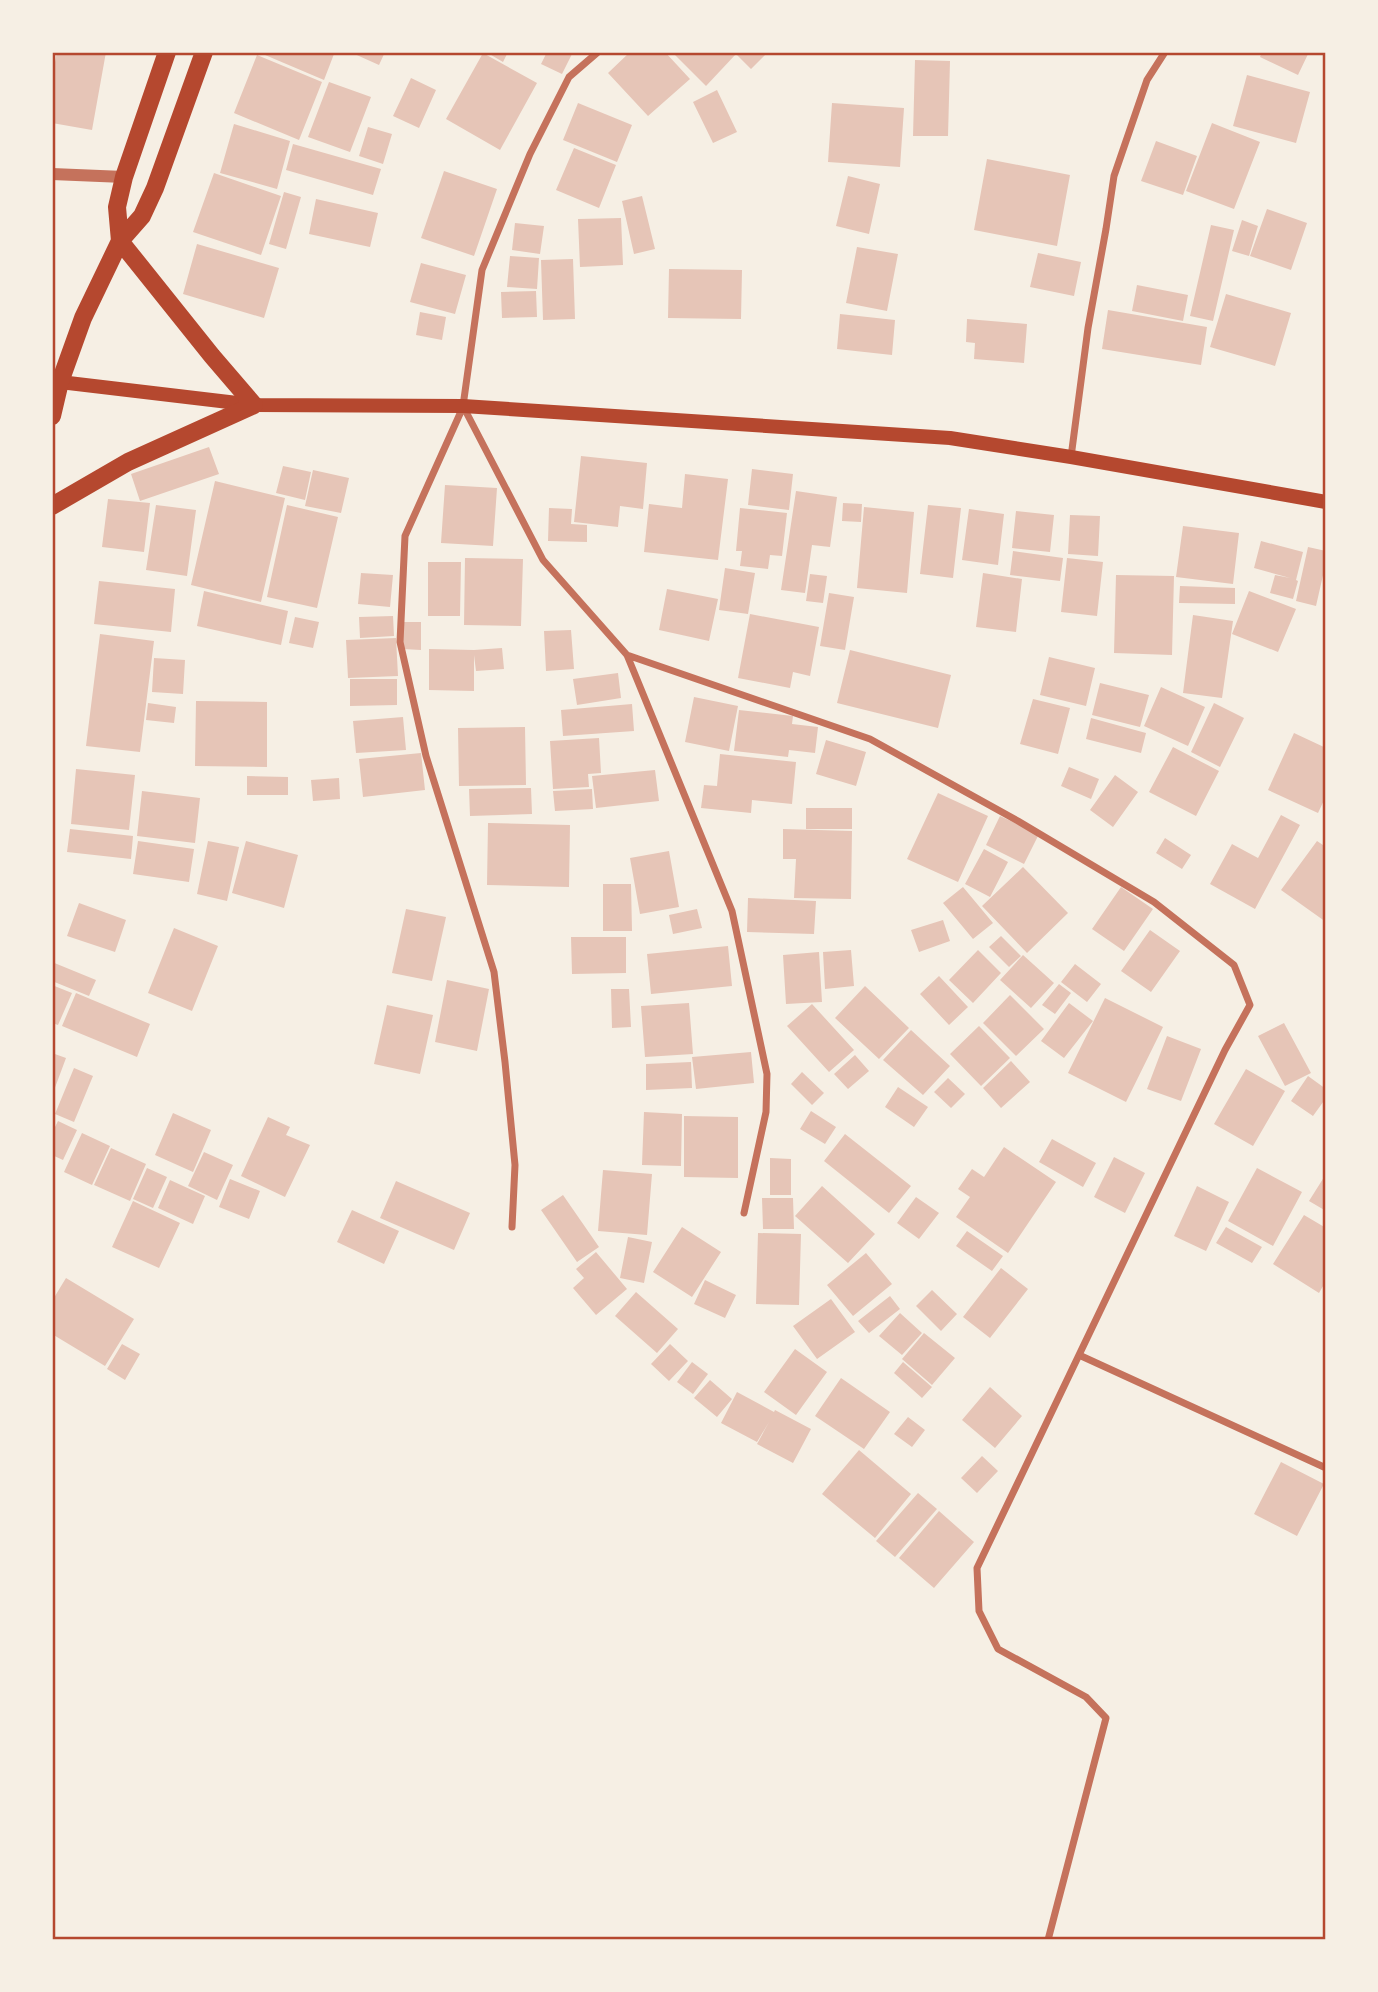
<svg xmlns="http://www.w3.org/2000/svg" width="1378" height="1992" viewBox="0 0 1378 1992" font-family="Quicksand,sans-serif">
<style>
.building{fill:#e6c5b7}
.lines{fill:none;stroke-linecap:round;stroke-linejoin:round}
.minor{stroke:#c5725c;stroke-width:7}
.tertiary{stroke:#c5725c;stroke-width:12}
.secondary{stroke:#b5482f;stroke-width:14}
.primary{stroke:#b5482f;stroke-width:18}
.neatline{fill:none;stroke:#b5482f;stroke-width:2.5}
</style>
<rect width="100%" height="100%" fill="#f6efe4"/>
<path class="building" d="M57,52H106L92,130L52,123V77Z
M258,52H332L334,54L324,80Z
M350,52H385L379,65Z
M486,52H508L503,62Z
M547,52H573L562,74L541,64Z
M630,52H665L690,79L648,116L608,73Z
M672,52H768L751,69L736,54L706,86Z
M1262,52H1309L1298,75L1260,57Z
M483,53L537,83L500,150L446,119Z
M257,55L322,82L299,140L234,113Z
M915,60L950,61L948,136H913Z
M1247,75L1310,92L1296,143L1233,126Z
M411,78L436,90L419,128L393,116Z
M329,82L371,97L350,152L308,137Z
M717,90L737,132L713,143L693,102Z
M578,103L632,125L617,162L563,140Z
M832,103L904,108L900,167L828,162Z
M1212,123L1260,142L1234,209L1186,191Z
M234,124L290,141L277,189L220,173Z
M368,127L392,134L383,164L359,156Z
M1156,141L1197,156L1183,195L1141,181Z
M293,144L381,169L373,195L286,170Z
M574,148L616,165L599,208L556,190Z
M987,159L1070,175L1057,246L974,230Z
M444,171L497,189L474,256L421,238Z
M214,173L281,196L261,255L193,232Z
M848,176L880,184L869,234L836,226Z
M284,192L301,197L286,249L269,244Z
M642,196L655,249L634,254L622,201Z
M316,199L378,213L370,247L309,234Z
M1267,209L1307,223L1291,270L1250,256Z
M621,218L623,265L580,267L578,219Z
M1242,220L1258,226L1249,256L1232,251Z
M515,223L544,226L540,254L512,250Z
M1211,225L1234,230L1213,321L1190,316Z
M197,244L279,268L264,318L183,294Z
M857,247L898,254L887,311L846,303Z
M1038,253L1081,262L1074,296L1030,287Z
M510,256L539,258L537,289L507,287Z
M573,259L575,319L543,320L541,260Z
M421,263L466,275L455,314L410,302Z
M669,269L742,270L741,319L668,318Z
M1137,285L1188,295L1183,321L1132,311Z
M536,291L537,317L502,318L501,292Z
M1226,294L1291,313L1275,366L1210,347Z
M1108,310L1207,327L1201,365L1102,349Z
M420,312L446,317L442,340L416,335Z
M840,314L895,320L892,355L837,349Z
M967,319L1027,324L1024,363L974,359L975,343L966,342Z
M209,447L219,474L140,501L131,474Z
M581,456L647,463L643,509L620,506L618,527L574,522Z
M283,466L311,472L305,500L276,493Z
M752,469L793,474L789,510L748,505Z
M313,470L349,478L341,513L305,506Z
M685,474L728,479L718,560L644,552L649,504L682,508Z
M215,481L285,498L261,602L191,585Z
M445,485L497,488L493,546L441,543Z
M796,491L837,497L830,547L812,545L805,593L781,590Z
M108,499L150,503L144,552L102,547Z
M843,503L862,504L861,522L842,521Z
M156,505L196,510L187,576L146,570Z
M287,505L338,517L317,608L267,597Z
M928,505L961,508L953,578L920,574Z
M864,507L914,512L907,593L857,588Z
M549,508L572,509L571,524L587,525V542L548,541Z
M740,508L787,513L782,556L770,555L768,569L740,566L742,551H736Z
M969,509L1004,514L998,565L962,560Z
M1016,511L1054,515L1050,552L1012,548Z
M1070,515L1100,516L1098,556L1068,554Z
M1183,526L1239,533L1233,584L1176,577Z
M1261,541L1303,552L1296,580L1298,581L1293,599L1270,593L1275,575L1290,578L1254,568Z
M1308,547L1326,551V562L1316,606L1296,601Z
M1013,551L1063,558L1060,581L1010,575Z
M465,558L523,559L521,626L464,625Z
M1067,558L1103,562L1097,616L1061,612Z
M428,562H461L460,616H428Z
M725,568L755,573L748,614L719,610Z
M361,573L393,575L390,607L358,604Z
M983,573L1022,579L1016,632L976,627Z
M810,574L827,576L823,603L806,601Z
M1116,575L1174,576L1172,655L1114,653Z
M99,581L175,589L171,632L94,624Z
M1180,586L1235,588V604L1179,603Z
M667,589L718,599L709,641L659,630Z
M204,591L288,611L281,645L197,626Z
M1249,591L1296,609L1278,652L1232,634Z
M829,593L854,597L845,650L820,646Z
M750,614L819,627L810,676L793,672L790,688L738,678Z
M1193,615L1233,621L1222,698L1183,693Z
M393,616L394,636L360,638L359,617Z
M295,617L319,622L313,648L289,643Z
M403,622H421V650L403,649Z
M571,630L574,669L546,671L544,631Z
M100,634L154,641L140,752L86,746Z
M396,638L398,676L348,678L346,640Z
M502,648L504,669L476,671L474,655V691L429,690V649L474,650Z
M850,650L951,675L938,728L837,703Z
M1049,657L1095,668L1086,706L1040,695Z
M154,658L185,660L183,694L152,692Z
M618,673L621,698L577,705L573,679Z
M350,679H397V705L350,706Z
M1100,683L1149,695L1140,727L1092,715Z
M1161,687L1205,707L1188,746L1144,726Z
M694,697L738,706L729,751L685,742Z
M1033,699L1070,708L1058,754L1020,744Z
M196,701L267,702V767L195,766Z
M148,703L176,707L174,723L146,720Z
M1214,703L1244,718L1220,767L1191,752Z
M632,704L634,731L563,736L561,710Z
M739,710L793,716L792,724L818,727L815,753L789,750L788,757L734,751Z
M403,717L406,750L356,753L353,721Z
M1091,718L1146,733L1141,753L1086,739Z
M525,727L526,785L459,786L458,728Z
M1294,733L1326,748V796L1318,813L1268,790Z
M599,738L601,773L588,774L589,787L553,789L550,741Z
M826,740L866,752L856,786L816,774Z
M1173,747L1219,771L1196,816L1149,792Z
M421,753L425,790L363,797L359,759Z
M720,754L796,762L792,804L752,800L751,813L701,808L704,785L717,786Z
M1069,767L1099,779L1091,799L1061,786Z
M76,769L135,775L129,830L71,824Z
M655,770L659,801L596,808L592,776Z
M1115,775L1138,792L1113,827L1090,810Z
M247,776L288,777V795H247Z
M339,778L340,799L313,801L311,780Z
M531,788L532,814L470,816L469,789Z
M592,789L593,809L555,811L553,791Z
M142,791L200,798L195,843L137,836Z
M938,793L988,816L958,882L907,859Z
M806,808H852V829H806Z
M1281,815L1300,825L1255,909L1210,884L1232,844L1258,858Z
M1000,816L1039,834L1024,864L986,845Z
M488,823L570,825L569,887L487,885Z
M70,829L133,836L131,859L67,852Z
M783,829L852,831L851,899L794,898L796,859H783Z
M1165,838L1191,855L1182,869L1156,853Z
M138,841L194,849L189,882L133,874Z
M208,841L239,847L227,901L197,894Z
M246,841L298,855L284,908L232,893Z
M1317,841L1326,847V922L1281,890Z
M984,849L1008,862L990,897L965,884Z
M669,851L679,907L640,914L630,858Z
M1023,867L1068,913L1027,953L982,906Z
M603,884H631L632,931H603Z
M963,887L993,923L973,939L943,903Z
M1121,887L1153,909L1124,951L1092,929Z
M748,898L816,901L814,934L747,932Z
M79,903L126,920L115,952L67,936Z
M406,909L446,917L432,981L392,973Z
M697,909L702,928L673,934L669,915Z
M943,920L950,941L919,952L911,930Z
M174,928L218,946L192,1011L148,993Z
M1150,930L1180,951L1151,992L1121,971Z
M1001,936L1021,956L1009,967L989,947Z
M571,937H626V973L572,974Z
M728,946L732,986L651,994L647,954Z
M851,950L854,986L825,989L823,952Z
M978,950L1001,973L973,1003L949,980Z
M819,952L822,1002L786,1004L783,955Z
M1023,955L1054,983L1031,1008L1000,980Z
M52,962L96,980L89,996L52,981Z
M1075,964L1101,984L1087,1002L1061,982Z
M939,976L968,1007L949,1025L920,994Z
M447,980L489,989L477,1051L435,1042Z
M1059,984L1071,993L1055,1014L1042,1005Z
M52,985L72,993L58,1025L52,1023Z
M865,986L909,1028L879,1059L835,1018Z
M611,989H629L631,1027L612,1028Z
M76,993L150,1024L137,1057L62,1026Z
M1010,995L1044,1029L1016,1056L983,1023Z
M1105,998L1163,1027L1126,1102L1068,1073Z
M689,1003L693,1054L645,1057L641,1006Z
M1069,1003L1093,1021L1064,1058L1041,1041Z
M812,1004L854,1050L829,1072L787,1026Z
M387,1005L433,1015L420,1074L374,1064Z
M1284,1023L1311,1073L1285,1086L1258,1036Z
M979,1026L1010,1058L981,1086L950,1054Z
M911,1030L950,1066L923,1095L883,1060Z
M1167,1036L1201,1049L1181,1101L1147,1089Z
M751,1052L754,1083L696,1089L692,1057Z
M52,1053L66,1058L53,1093H52Z
M855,1055L869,1071L848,1089L834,1074Z
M1011,1061L1030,1082L1001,1108L983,1088Z
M691,1062L692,1088L646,1090V1064Z
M74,1068L93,1076L74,1122L55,1114Z
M1246,1069L1285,1091L1253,1146L1214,1124Z
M802,1072L824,1093L812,1105L791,1084Z
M1308,1076L1326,1089V1098L1313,1116L1291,1101Z
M948,1078L965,1094L951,1108L934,1092Z
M898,1087L928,1107L914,1127L885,1107Z
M811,1111L836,1127L825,1144L800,1129Z
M644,1112L682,1114L681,1166L642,1165Z
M173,1113L211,1130L193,1172L155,1155Z
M684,1116L738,1117V1178L684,1177Z
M268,1117L290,1127L286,1135L310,1145L285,1197L241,1176Z
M58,1121L77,1130L63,1160L52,1155V1133Z
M82,1133L110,1146L92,1185L64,1172Z
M845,1134L911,1186L889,1213L824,1161Z
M1052,1139L1096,1163L1083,1187L1039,1162Z
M1004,1147L1056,1182L1008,1253L956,1217L970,1197L958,1189L972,1169L984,1177Z
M111,1148L146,1164L130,1201L94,1185Z
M204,1152L233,1165L217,1200L188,1186Z
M1114,1157L1145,1173L1125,1213L1094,1197Z
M770,1158L791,1159V1195H770Z
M147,1168L167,1177L153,1208L133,1199Z
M1257,1168L1302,1192L1273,1246L1228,1221Z
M603,1170L652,1174L647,1235L598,1231Z
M1326,1174V1211L1309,1201Z
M230,1179L260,1191L249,1219L219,1207Z
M170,1180L205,1196L193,1224L158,1208Z
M396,1181L470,1213L454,1250L380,1218Z
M822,1186L875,1234L848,1263L795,1216Z
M1197,1186L1229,1202L1206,1251L1174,1236Z
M563,1195L599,1247L577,1262L541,1210Z
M916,1197L939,1213L919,1239L897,1223Z
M762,1198H793L794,1229H763Z
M133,1201L180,1223L159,1268L112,1247Z
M352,1210L399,1231L384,1264L337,1242Z
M1304,1215L1326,1228V1281L1319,1293L1273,1264Z
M682,1227L721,1252L692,1297L653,1272Z
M1226,1227L1262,1247L1252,1263L1216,1243Z
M967,1231L1003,1256L992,1271L956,1246Z
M758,1233L801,1234L799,1305L756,1304Z
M628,1237L652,1242L644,1283L620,1278Z
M596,1252L627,1289L596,1315L573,1288L584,1278L576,1269Z
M866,1253L892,1284L853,1316L827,1285Z
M1001,1268L1028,1289L990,1338L963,1317Z
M66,1278L134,1319L105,1366L52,1334V1301Z
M705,1280L736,1295L725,1318L694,1304Z
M932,1290L957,1314L941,1331L916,1306Z
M636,1292L678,1329L657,1353L615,1316Z
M890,1296L900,1309L869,1333L858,1321Z
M831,1299L855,1332L817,1359L793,1326Z
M900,1313L922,1333L902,1355L879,1336Z
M924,1333L955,1358L932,1385L902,1359Z
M122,1344L140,1354L125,1380L107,1369Z
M670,1344L688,1361L669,1381L651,1364Z
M795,1349L827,1372L796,1415L764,1392Z
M692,1362L708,1374L693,1394L677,1382Z
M903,1362L932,1387L922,1398L894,1373Z
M841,1378L890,1412L864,1449L815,1416Z
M710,1380L732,1399L717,1417L694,1398Z
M990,1387L1022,1416L995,1448L962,1420Z
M737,1392L774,1412L775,1410L811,1429L793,1463L757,1444L769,1422L757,1442L721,1423Z
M908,1417L925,1430L912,1447L894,1434Z
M859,1450L911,1494L875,1538L822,1494Z
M982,1456L998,1471L977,1493L961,1478Z
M1281,1462L1324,1484L1297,1536L1254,1514Z
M918,1493L937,1509L895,1557L876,1541Z
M939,1511L974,1542L934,1588L899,1558Z"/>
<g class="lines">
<path class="minor" d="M598,52L569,77L530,154L482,270L463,406L543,560L627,655L732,911L767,1074L766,1112L744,1213
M463,407L405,536L400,642L426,756L494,972L505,1062L515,1165L512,1227
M1071,457L1088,328L1106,229L1114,176L1147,80L1165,52
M627,655L870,739L1018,821L1154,902L1234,965L1250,1005L1225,1050L977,1568L979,1611L998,1649L1086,1697L1106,1718L1048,1940
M1079,1355L1326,1468"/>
<path class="tertiary" d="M52,174L124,177"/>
<path class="secondary" d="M60,382L254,405L463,406L950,438L1071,457L1326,502"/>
<path class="primary" d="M52,416L60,382L83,318L120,241L142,216L155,188L204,52
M52,506L128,462L254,405L212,356L120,241L117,207L124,177L167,52"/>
</g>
<rect width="1378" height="1992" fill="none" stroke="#f6efe4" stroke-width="108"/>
<rect x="54" y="54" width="1270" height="1884" class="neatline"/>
</svg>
